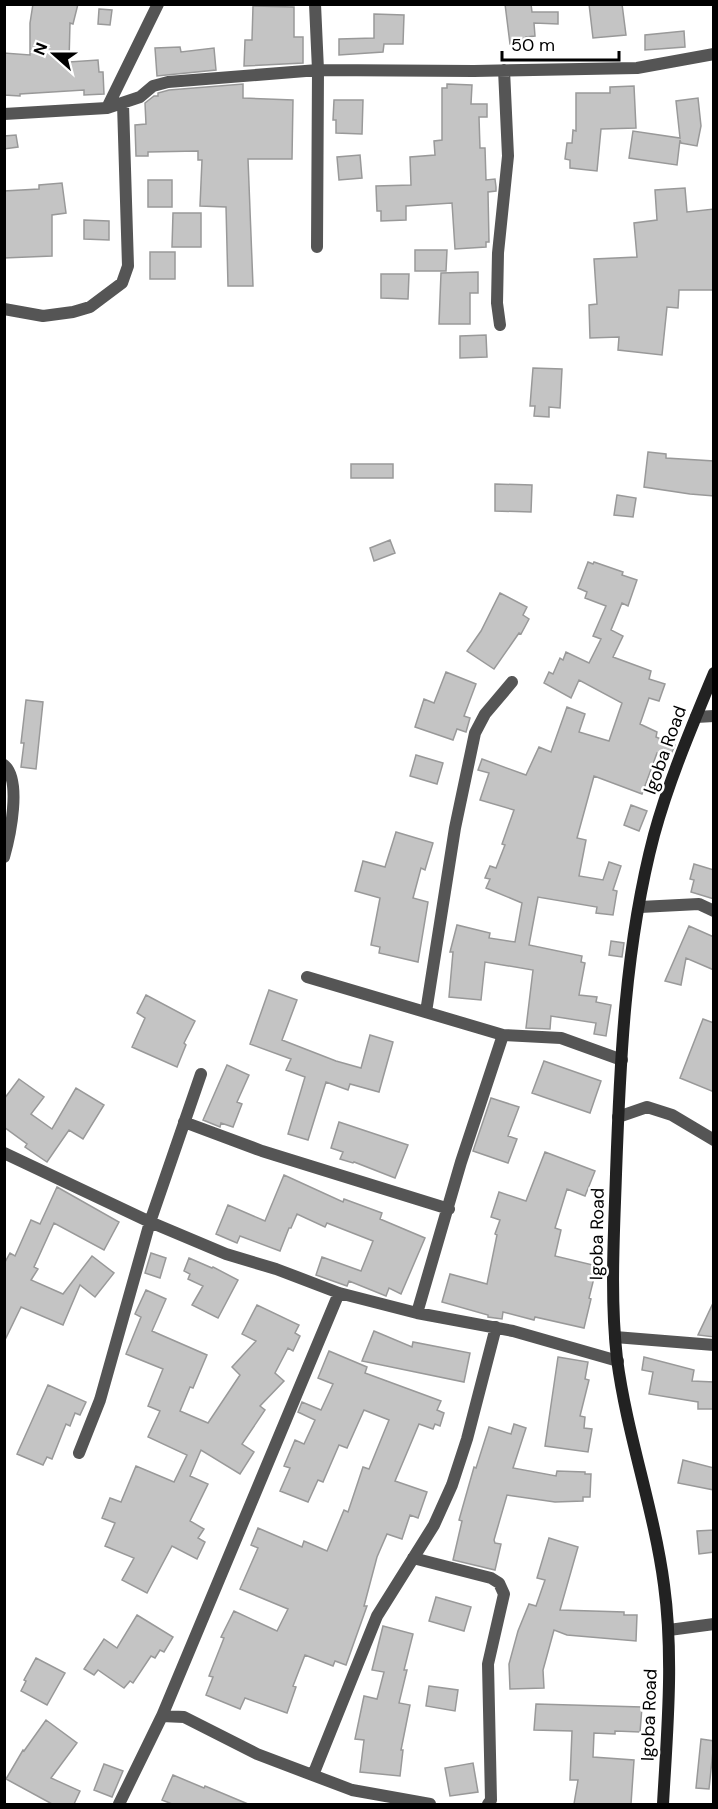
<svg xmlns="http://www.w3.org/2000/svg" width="718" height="1809" viewBox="0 0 718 1809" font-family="'DM Sans',sans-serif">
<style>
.building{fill:#c4c4c4;stroke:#999;stroke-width:1.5}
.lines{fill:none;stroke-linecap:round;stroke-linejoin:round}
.street{stroke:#555;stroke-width:12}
.secondary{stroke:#222;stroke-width:12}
.labels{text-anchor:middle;stroke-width:5;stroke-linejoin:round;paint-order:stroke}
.street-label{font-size:18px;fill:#000;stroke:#fff}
</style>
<rect width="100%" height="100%" fill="#fff"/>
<path class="building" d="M33,4H78L73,24L70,23L69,62L98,60L99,72H103L104,94L84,95V90L20,94V96L4,95V53L30,55V23Z
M505,4H531L532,12H558V24L534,23L535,36L526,37V42L510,44Z
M589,4H622L626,35L593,38Z
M253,6L294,7V37H303V63L244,66L245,40H252Z
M99,9L112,10L110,25L98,24Z
M374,14L404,15L403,44H384L383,52L339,55V39L374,38Z
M684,31L685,47L645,50V35Z
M180,47L181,52L214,48L216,70L157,76L155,48Z
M243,84V98L293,100L292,159H248L253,286H228L226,207L200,206L202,160H198V151L148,152V156H136L135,125L146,124L145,103L154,96H158V93L169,90Z
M447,84L472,85L471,104H487V117H479L480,148H485L486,180L495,179L496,187V191L488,192L489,242H486V247L455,249L452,203L406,206V220L381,221V211H377L376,186L411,185L410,157L435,155L434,141L442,140V88H447Z
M634,86L636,128L601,129L597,171L570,168V160L565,159L567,143H572L573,130L576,131V93H610V87Z
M698,98L701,126L697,146L681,143L680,140L677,165L629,158L633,131L680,138L676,101Z
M334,100H363L362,134L336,133V120H333Z
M16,135L18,147L4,149V136Z
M360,155L362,178L339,180L337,157Z
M148,180H172V207H148Z
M62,183L66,213L52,215V256L4,258V191L39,189V185Z
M685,188L687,212L714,209V290H679L678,308L667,307L662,355L618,350L619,337L590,338L589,305L597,304L594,259L637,257L634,223L657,220L655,190Z
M173,213H201V247H172Z
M84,220L109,221V240L84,239Z
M415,250H447L446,271H415Z
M150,252H175V279H150Z
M478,272V293H470V324H439L441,273Z
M381,274H409L408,299L381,298Z
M486,335L487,357L460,358V336Z
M533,368L562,369L560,408L549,407V417L534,416L535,406H530Z
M648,452L666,454V458L714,461V496L690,494L644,487Z
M351,464H393V478H351Z
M495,484L532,485L531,512L495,511Z
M617,495L636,498L633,517L614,515Z
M390,540L395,553L374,561L370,548Z
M588,562L593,564L594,562L623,572L622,575L637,580L628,606L622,603L611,630L623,636L613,657L651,671L649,679L665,684L659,701L649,698L640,724L657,732L656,737L675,745L669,759L657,753L642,794L594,776L577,838L586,840L579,876L603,880L609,862L621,866L613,890L617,891L613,915L596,913L597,907L538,897L529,945L582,956L581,962L585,963L579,995L597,997L596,1002L611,1005L606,1036L594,1034L596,1023L551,1016L550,1029L526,1028L533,970L485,962L481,1000L449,997L453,952H450L457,925L490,933L489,938L515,942L522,903L486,888L490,879L485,878L490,866L496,868L505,845L502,844L514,810L480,800L489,773L478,770L482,759L526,775L539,747L551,752L567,707L585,714L579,732L609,741L622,703L579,680L571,698L544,683L549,672L553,674L560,658L563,660L566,652L589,663L601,639L593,636L606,606L585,598L587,592L578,588Z
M500,593L527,607L523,615L529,619L521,634L519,633L494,669L467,651L481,631Z
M446,672L476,684L464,716L470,718L466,732L457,729L453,740L415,727L424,699L434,703Z
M26,700L43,702L36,769L21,767L24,743H21Z
M416,755L443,763L437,784L410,776Z
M631,805L647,811L639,831L624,825Z
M396,832L433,843L425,870L421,868L413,898L428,902L418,962L379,953L380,947L371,945L380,898L355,891L363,861L385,867Z
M694,864L714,870V899L691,892L694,880L690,879Z
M689,926L714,937V970L686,958L681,985L665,981Z
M611,941L624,943L622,957L609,955Z
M269,990L297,1000L282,1040L336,1061L361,1068L370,1035L393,1042L379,1092L350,1084L348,1090L326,1082L308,1140L288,1134L305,1077L286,1070L291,1059L250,1044Z
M146,995L195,1021L184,1043L186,1045L177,1067L132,1047L145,1018L137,1013Z
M703,1019L714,1023V1092L680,1078Z
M544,1061L601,1081L590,1113L532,1093Z
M227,1065L249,1075L237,1102L242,1104L233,1127L221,1123L220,1127L203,1120Z
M19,1079L44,1097L31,1114L52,1129L76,1088L104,1105L83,1139L69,1130L47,1162L25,1147L27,1144L4,1127V1099Z
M491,1098L519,1107L508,1136L517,1139L508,1163L473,1151Z
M339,1122L408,1145L395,1178L354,1162L353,1163L340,1159L343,1152L331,1148Z
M545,1152L595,1171L585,1196L567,1189L555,1228L561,1230L555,1256L597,1266L589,1298L591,1299L584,1328L535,1317L534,1320L503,1312L502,1319L488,1317V1315L442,1302L450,1274L487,1284L497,1235L495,1234L500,1220L491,1217L499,1192L526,1201Z
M284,1175L343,1202L344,1199L382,1213L380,1219L425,1238L401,1294L389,1288L386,1296L349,1281L347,1286L316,1275L322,1257L361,1271L373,1241L327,1223L325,1227L297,1214L291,1228H289L280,1251L240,1236L237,1243L216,1234L228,1205L265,1221Z
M57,1187L119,1222L104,1250L54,1223L34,1267L38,1269L31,1280L63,1294L92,1256L114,1273L95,1297L80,1285L63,1325L21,1307L4,1342V1264L10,1253L15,1256L31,1220L40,1224Z
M151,1253L166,1258L160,1278L145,1273Z
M189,1258L212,1268L213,1267L238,1280L218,1318L192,1305L203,1286L188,1279L190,1274L184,1271Z
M146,1290L166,1299L152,1331L207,1355L193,1388L190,1387L180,1411L208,1423L240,1375L232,1367L256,1341L242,1334L257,1305L299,1325L295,1333L300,1336L293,1351L288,1348L275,1373L284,1381L260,1406L265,1410L242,1444L254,1452L240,1474L201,1450L190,1476L208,1484L190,1521L204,1529L198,1538L205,1542L197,1559L172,1546L147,1593L122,1580L134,1558L105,1546L115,1523L102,1518L110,1498L121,1502L136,1466L174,1482L187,1455L148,1437L160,1411L148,1406L163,1369L126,1354L141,1317L135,1314Z
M714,1301V1337L698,1335Z
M374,1331L412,1347L413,1342L470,1353L464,1382L362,1361Z
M329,1351L367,1367L365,1373L441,1401L437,1410L444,1413L440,1426L435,1424L433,1429L419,1424L395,1481L427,1492L418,1518L410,1515L402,1539L387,1534L377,1557L364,1606H367L346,1665L335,1661L333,1666L305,1655L293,1686L296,1687L287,1713L245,1698L240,1709L206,1695L213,1677L209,1676L224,1638L221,1637L234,1611L277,1631L288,1609L240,1589L258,1548L251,1545L258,1528L302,1547L304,1541L327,1551L344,1510L348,1512L363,1467L369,1469L389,1420L364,1410L347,1448L339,1445L323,1482L318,1480L308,1502L280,1491L290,1468L284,1466L295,1440L304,1444L315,1420L298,1412L302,1402L321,1410L333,1384L318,1378Z
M558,1357L588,1362L585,1379L589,1380L580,1416L585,1417L584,1428L592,1429L588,1452L545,1446Z
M644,1357L694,1370L692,1381L714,1382V1409H698V1402L649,1394L653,1372L642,1370Z
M48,1385L86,1402L80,1415L75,1413L70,1426L66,1424L52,1459L47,1457L43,1465L17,1454Z
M514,1424L526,1428L513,1468L556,1476L557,1471L585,1472V1474H591L590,1497H583V1501L555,1502L507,1495L494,1540L495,1543L501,1544L495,1570L453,1560L462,1521L459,1520L474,1467L476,1468L489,1427L511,1434Z
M683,1460L714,1468V1490L678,1483Z
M714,1530V1552L699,1554L697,1531Z
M549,1538L578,1547L560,1610L624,1612V1615H637L636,1641L567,1635L554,1630L543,1670L544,1688L510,1689L509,1664L518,1631L529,1604L536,1606L545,1580L537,1578Z
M436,1597L471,1607L464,1631L429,1621Z
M137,1615L173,1637L164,1652L160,1650L155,1658L151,1656L133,1683L130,1681L124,1688L98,1670L94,1675L84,1669L104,1639L117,1648Z
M383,1626L413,1634L404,1670H407L399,1703L410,1705L401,1750H403L400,1776L360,1772L364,1740L355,1739L364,1696L377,1699L384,1672L372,1670Z
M36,1658L65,1673L47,1705L21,1691L26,1681L24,1680Z
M429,1686L458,1690L455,1711L426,1706Z
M536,1704L642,1707L640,1732L615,1731V1734L594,1733L593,1757L634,1760L631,1804H574L578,1780H570L572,1731L534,1730Z
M46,1720L77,1743L51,1778L80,1791L74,1804H52L6,1779L23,1750L24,1751Z
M701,1739L714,1741L709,1789L696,1788Z
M473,1763L478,1792L450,1796L445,1768Z
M104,1764L123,1771L112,1797L94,1790Z
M173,1775L204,1788L205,1786L248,1804H172L162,1800Z"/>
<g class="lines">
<path class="street" d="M315,4L318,70L474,71L637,68L714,54
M107,108L158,4
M4,114L107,108L140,97L153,86L168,82L318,70L317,247
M4,309L43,316L73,312L90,307L122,283L128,266L123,104
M500,325L497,303L498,253L508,156L504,70
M696,717L714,716
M4,765C22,780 10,836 4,857
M640,907L699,904L714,911
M307,977L503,1035L561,1038L622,1060
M426,1012L455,828L475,733L485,714L512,682
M618,1117L647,1107L672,1115L714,1140
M184,1122L262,1151L449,1209
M4,1153L150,1222L226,1254L276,1269L339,1293L417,1313L513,1331L618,1361
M417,1313L461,1162L503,1035
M615,1337L714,1345
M79,1453L100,1400L150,1222L201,1074
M413,1558L491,1578L499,1583L504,1594L488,1664L491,1800L488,1804
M669,1630L714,1624
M162,1716L339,1293
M313,1775L377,1616L434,1525L452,1485L467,1439L496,1327
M119,1804L162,1716L184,1717L257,1754L352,1790L430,1804"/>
<path class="secondary" d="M663,1804C667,1732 674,1658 664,1585C654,1509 627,1435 617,1359C610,1297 614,1235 616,1174C620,1061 625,945 654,835C669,780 692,726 714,673"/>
</g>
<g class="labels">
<g class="street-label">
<text transform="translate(665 750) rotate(-70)" y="6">Igoba Road</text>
<text transform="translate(597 1234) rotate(-89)" y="6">Igoba Road</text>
<text transform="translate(649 1715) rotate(-88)" y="6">Igoba Road</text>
</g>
</g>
<rect width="718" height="1809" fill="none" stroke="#000000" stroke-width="12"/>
<g transform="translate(54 54) rotate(291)" stroke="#ffffff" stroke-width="4.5" paint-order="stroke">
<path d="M0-4.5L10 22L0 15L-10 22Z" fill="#000000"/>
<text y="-9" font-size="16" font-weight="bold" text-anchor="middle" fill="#000000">N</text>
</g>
<path d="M502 51v9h117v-9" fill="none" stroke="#000000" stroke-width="3"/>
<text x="511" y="51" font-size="18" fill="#000000" stroke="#ffffff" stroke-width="4.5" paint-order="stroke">50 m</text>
</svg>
